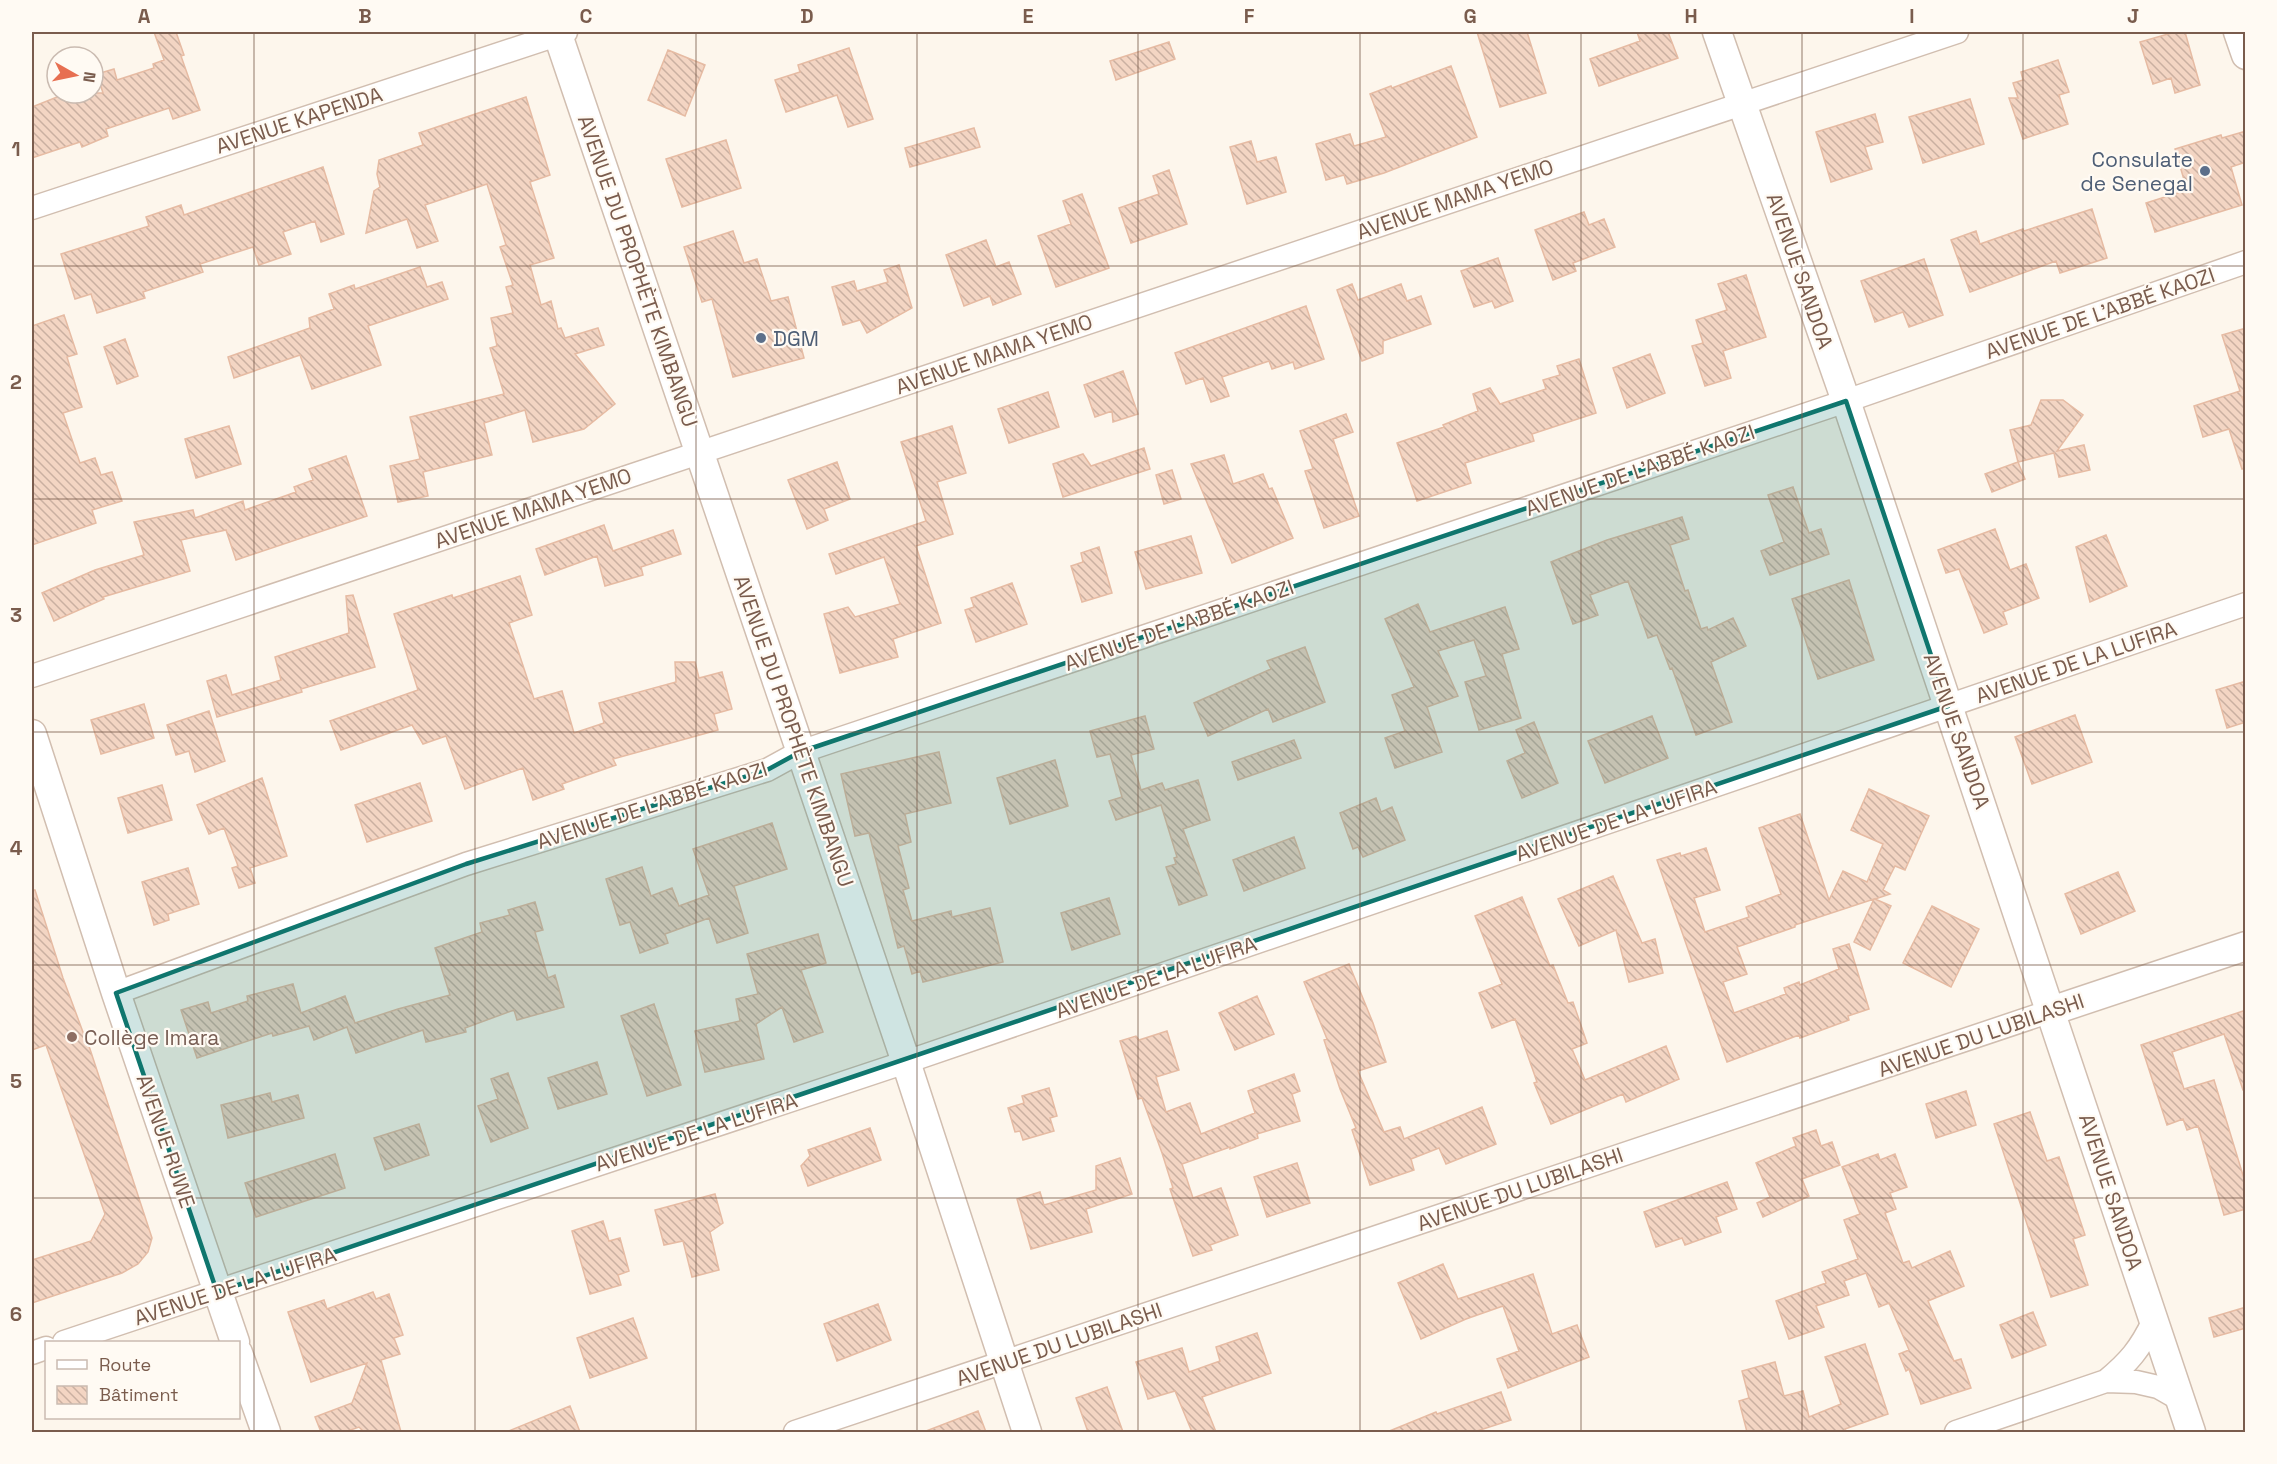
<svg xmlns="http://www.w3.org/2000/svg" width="2277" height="1464" font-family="'Space Grotesk',sans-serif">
	<defs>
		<pattern id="building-back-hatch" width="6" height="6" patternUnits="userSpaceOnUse" patternTransform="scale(1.5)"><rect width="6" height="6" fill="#f3d5c3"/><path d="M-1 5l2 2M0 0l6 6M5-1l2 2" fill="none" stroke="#cab0a1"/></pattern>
	</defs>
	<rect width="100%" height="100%" fill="#fdf6ec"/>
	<path fill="url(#building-back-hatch)" stroke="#e6bba3" stroke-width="1.5" d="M154,32H176L184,55L181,56L200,110L173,119L169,108L106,129L108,136L82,147L80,142L32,158V107L67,93H103L97,74L114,69L117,80L154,68L153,64L164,60Z
		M1477,32H1527L1546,93L1500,107Z
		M1637,32H1668L1678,58L1599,86L1590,59L1640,41Z
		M2175,32H2185L2200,85L2175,93L2171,78L2153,84L2140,42Z
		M1169,42L1175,59L1116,80L1110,61Z
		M849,48L873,119L848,127L837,95L786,112L775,80L800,72L798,65Z
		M668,50L705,65L685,116L648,100Z
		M2058,60L2069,92L2059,95L2068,124L2023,139L2009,98H2018L2013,83L2023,80L2021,72Z
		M1451,66L1477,137L1384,173L1347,184L1344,175L1326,180L1316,144L1350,134L1354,146L1386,137L1370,94L1391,86L1392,88Z
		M526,97L550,175L530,182L554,258L530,265L541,305L551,301L558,329L561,328L565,338L598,328L604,345L575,354L615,404L584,429L533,442L525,410L484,423L492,455L423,472L428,496L398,502L390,466L420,459L410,417L504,394L490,348L497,346L491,318L513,313L506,287L513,285L500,247L506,245L487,184L425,205L438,241L417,248L407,219L366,233L374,191L380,187L377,174L379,160L423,145L419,133Z
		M1970,99L1984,144L1923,163L1909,117Z
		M1875,114L1883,142L1865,147L1872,169L1831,182L1816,132Z
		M974,128L980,147L910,167L905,148Z
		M2246,131V162L2231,167L2242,205L2155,232L2146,203L2187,190L2175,149L2221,135L2222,138Z
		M726,140L741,188L682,207L666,159Z
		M1251,141L1257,162L1276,157L1286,192L1247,204L1230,147Z
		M323,167L344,234L321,242L315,221L283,232L291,254L259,265L253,247L200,264L203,272L143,292L145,298L97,313L91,294L75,299L61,254L149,226L146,217L181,205L184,215Z
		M1169,170L1187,224L1131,243L1119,208L1159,194L1153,176Z
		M1082,194L1109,268L1056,287L1038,236L1071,224L1063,201Z
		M2092,209L2107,258L2060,273L2056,261L1970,292L1951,240L1976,231L1980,244L2023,229L2024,231Z
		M1584,212L1589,225L1604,219L1615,247L1573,263L1576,271L1553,280L1535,230Z
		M733,231L744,263L757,259L771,301L788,297L804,358L733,377L712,299L702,302L684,247Z
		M986,240L996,267L1009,262L1021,294L993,305L990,296L964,306L946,255Z
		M1498,258L1513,301L1495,308L1492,301L1474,307L1461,271Z
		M1924,259L1943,315L1909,327L1903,312L1875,322L1861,281Z
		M899,265L912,308L867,333L860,320L843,325L832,287L854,281L857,291L888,282L884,270Z
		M420,267L427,287L442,282L448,299L368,326L381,365L312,389L300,355L234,378L228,357L310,328L309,318L334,309L329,294L354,285L355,289Z
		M1746,275L1766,337L1723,351L1731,378L1705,386L1692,346L1703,343L1696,320L1727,310L1718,284Z
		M1352,284L1358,300L1401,284L1407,301L1421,296L1431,324L1383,341V353L1362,361L1337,290Z
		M1306,306L1324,359L1295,369L1293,362L1272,369L1269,361L1222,377L1229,396L1211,402L1203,378L1186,384L1175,353Z
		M64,315L77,354L67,357L82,407L63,413L80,463L95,458L101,475L112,472L122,501L92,510L96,523L32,545V326Z
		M2246,328V397H2242L2246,409V468L2242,469L2229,429L2203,437L2194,406L2240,391L2222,335Z
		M125,339L138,376L117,384L104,347Z
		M1650,354L1665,393L1627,408L1613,368Z
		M1579,359L1596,413L1532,434L1534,441L1465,463L1471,483L1417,501L1397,443L1444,427L1443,425L1478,411L1473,394L1490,388L1500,404L1546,389L1543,380L1560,375L1557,366Z
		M1123,371L1138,414L1113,422L1112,411L1095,417L1084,385Z
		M1048,392L1059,427L1009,443L998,409Z
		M2041,400H2063L2083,415L2057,451L2084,445L2090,470L2059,477L2054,453L2018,462L2010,430L2031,425Z
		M1346,414L1353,432L1333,439L1359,516L1324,528L1305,471L1313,469L1300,431Z
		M229,426L241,464L196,478L185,439Z
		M952,426L966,473L937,482L953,534L916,546L941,623L893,639L898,657L840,673L824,614L848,607L855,617L900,604L884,557L836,574L829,554L926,521L901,442Z
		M1144,448L1150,469L1063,497L1053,464L1083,454L1091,466Z
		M1224,455L1233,484L1263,474L1269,489L1272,488L1293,538L1232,563L1191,464Z
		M346,456L367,516L236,560L226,530L181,540L190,571L103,597L104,599L54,621L42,593L95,570L144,555L134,522L193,510L195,518L243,501L245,510L296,492L294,487L313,480L309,469Z
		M837,462L850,499L824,509L828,520L807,529L788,480Z
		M2018,462L2025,479L1992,492L1985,474Z
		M1172,470L1181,499L1164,504L1156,475Z
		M1793,487L1809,533L1821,529L1829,554L1770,575L1761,551L1784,542L1768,495Z
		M1682,517L1689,539L1670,545L1685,591L1688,590L1701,629L1707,627L1708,630L1733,618L1746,646L1711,662L1732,722L1696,735L1672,668L1670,669L1657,635L1648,638L1628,581L1590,595L1598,615L1573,624L1551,562L1607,540Z
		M604,525L613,551L673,530L681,554L641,567L643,575L605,586L597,556L545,575L536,549Z
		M1995,529L2010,570L2026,564L2039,598L2003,612L2007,624L1984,633L1959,569L1946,573L1938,550Z
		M2106,535L2127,586L2090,602L2076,547Z
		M1191,536L1202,573L1146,589L1135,552Z
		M1099,547L1112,593L1082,602L1071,566L1083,562L1081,553Z
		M520,576L532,615L509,623L534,699L562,691L574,733L604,723L599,703L676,682L675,662H695L699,678L722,672L732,709L714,714L718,730L613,759L616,765L562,784L564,789L533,800L523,768L465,789L446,736L423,744L412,725L341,750L330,721L418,690L394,614L452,595L453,598Z
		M1849,580L1874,660L1818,679L1792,599Z
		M1012,583L1027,624L976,642L965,610L974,607L971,598Z
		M353,595L375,667L301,689L302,692L217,717L207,681L226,675L232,695L281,680L275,657L349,633L346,596Z
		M1418,604L1430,632L1505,607L1519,649L1502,654L1521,718L1479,730L1465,682L1486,676L1474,640L1438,651L1458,696L1427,707L1442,752L1395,768L1385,738L1405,731L1392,695L1414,687L1385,619Z
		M1305,647L1325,702L1273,722L1268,709L1208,736L1194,703L1271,669L1267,661Z
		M2246,681V722L2227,728L2216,690Z
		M144,704L154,738L101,754L91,720Z
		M209,711L225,761L195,772L189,751L176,755L167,725Z
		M2075,715L2092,762L2032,784L2015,737Z
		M1145,716L1154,749L1131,755L1141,790L1162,783L1165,790L1198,780L1210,820L1183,829L1207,895L1179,905L1166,867L1176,864L1174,858L1177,857L1161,805L1116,820L1109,801L1122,797L1110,754L1097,757L1090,731Z
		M1652,716L1668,758L1605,783L1588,741Z
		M1534,722L1558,783L1522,798L1507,761L1525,753L1516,730Z
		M1294,740L1301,758L1238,780L1232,762Z
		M939,752L951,803L905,814L911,842L898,846L909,888L903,890L912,921L951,911L952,917L990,908L1003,962L923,982L920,971L912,974L904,946L898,948L869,833L855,836L841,774Z
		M1055,760L1068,806L1010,824L997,778Z
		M262,778L287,856L250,868L255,883L239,888L232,868L238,866L224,828L209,834L197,805Z
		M420,783L432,821L367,842L355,805Z
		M162,785L172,820L128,833L118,798Z
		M1869,789L1929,816L1905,870L1895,866L1883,890L1890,894L1875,899L1891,906L1870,950L1854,942L1874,899L1795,925V927L1737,947L1747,974L1723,982L1734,1013L1786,994L1784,988L1799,982L1800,985L1839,969L1833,949L1849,944L1869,1009L1848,1016L1849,1020L1800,1038L1799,1035L1727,1062L1657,860L1680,853L1681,856L1706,848L1720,890L1694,898L1705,932L1749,917L1746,907L1781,894L1759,828L1800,814L1829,900L1843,871L1867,882L1883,844L1851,830Z
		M1376,798L1381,812L1392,807L1405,840L1363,857L1358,847L1353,849L1340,813Z
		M772,823L787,869L734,886L748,933L717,943L709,918L665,934L668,943L640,953L630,922L620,925L606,879L642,867L651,896L672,888L679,906L709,895L693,849Z
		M1294,837L1305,868L1244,891L1233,860Z
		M188,868L199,904L168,914L169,920L154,925L142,882Z
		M2118,872L2135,911L2081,934L2065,894Z
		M1613,876L1642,943L1655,939L1663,973L1629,982L1616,930L1579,946L1558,899Z
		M32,890H35L63,978L87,1043H88L152,1238L148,1252L138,1264L122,1273L32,1303V1260L91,1241L105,1214L46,1045L32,1050Z
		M1522,897L1550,966L1553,965L1568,1003L1573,1002L1587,1043L1572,1049L1585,1080L1666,1046L1679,1079L1626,1102L1623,1094L1551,1124L1534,1083L1537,1082L1515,1019L1492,1028L1479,993L1502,984L1475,916Z
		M1109,898L1120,934L1072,950L1061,913Z
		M535,902L543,930L535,932L548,978L555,975L564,1007L517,1020L514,1010L465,1028L466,1032L426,1042L423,1030L356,1053L347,1027L314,1040L309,1026L273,1036L272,1033L197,1058L181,1010L208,1002L211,1013L248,1001L247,996L293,984L301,1013L345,996L355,1023L398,1009L450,995L435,948L482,932L480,923L510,915L508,910Z
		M1932,906L1979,929L1951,987L1903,963Z
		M818,934L826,963L801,970L823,1032L794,1042L782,1007L756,1024L764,1059L705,1072L695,1031L740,1021L736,999L758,994L747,954Z
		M1349,964L1373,1023L1386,1062L1358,1071L1384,1132L1400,1127L1404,1139L1482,1107L1496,1144L1446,1164L1439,1148L1411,1159L1414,1170L1370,1185L1352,1130L1356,1128L1340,1089L1324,1040L1327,1039L1304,982Z
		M1257,996L1274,1034L1235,1050L1219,1013Z
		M654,1004L681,1085L647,1096L621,1016Z
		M2246,1010V1090H2243L2224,1034L2172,1052L2184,1089L2214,1080L2246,1185V1209L2224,1215L2198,1126L2187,1130L2183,1119L2167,1125L2141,1045Z
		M1167,1031L1179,1070L1156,1077L1166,1112L1190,1103L1201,1134L1255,1113L1248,1091L1294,1074L1300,1091L1292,1094L1300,1121L1257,1134L1258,1138L1230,1149V1147L1182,1164L1193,1198L1221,1188L1238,1235L1210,1245L1212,1250L1193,1256L1170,1189L1173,1188L1162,1153L1142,1098L1138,1099L1120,1041L1136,1036L1139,1040Z
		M597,1062L607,1094L558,1109L548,1078Z
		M508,1073L528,1128L491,1142L478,1106L498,1099L491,1079Z
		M1049,1088L1057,1116L1050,1118L1054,1131L1023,1140L1020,1131L1015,1132L1008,1108L1024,1103L1022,1096Z
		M1966,1091L1976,1125L1936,1138L1926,1104Z
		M270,1093L272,1102L298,1095L304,1118L228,1138L221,1105Z
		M2030,1112L2047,1161L2059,1157L2085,1235L2073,1239L2088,1285L2051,1297L1994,1124Z
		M419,1124L429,1155L385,1170L374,1138Z
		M870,1128L881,1160L808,1186L801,1166L810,1156L808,1150Z
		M1816,1130L1821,1146L1832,1142L1840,1165L1802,1179L1809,1196L1763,1217L1757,1203L1770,1197L1756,1163L1796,1146L1793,1138Z
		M335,1154L345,1188L256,1217L245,1183Z
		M1878,1154L1880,1160L1895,1154L1907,1187L1890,1193L1896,1209L1885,1213L1903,1263L1909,1261L1912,1268L1950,1251L1964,1286L1928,1301L1954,1361L1961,1359L1971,1388L1921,1404L1909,1369L1906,1371L1899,1354L1909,1350L1889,1303L1879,1307L1866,1273L1844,1281L1849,1295L1816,1306L1824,1327L1789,1339L1776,1301L1826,1283L1822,1272L1858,1259L1844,1220L1860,1214L1842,1167Z
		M1120,1158L1132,1194L1086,1209L1092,1232L1031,1249L1017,1199L1040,1192L1044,1205L1096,1190V1166Z
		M1297,1163L1310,1203L1267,1217L1254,1177Z
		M1727,1182L1737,1209L1716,1217L1721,1232L1685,1245L1682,1238L1656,1247L1644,1212Z
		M715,1194L723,1223L710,1232L719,1270L692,1277L683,1241L664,1245L655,1210Z
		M603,1221L609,1241L620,1238L629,1271L618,1275L621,1285L590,1294L572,1231Z
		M1443,1264L1458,1299L1533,1274L1552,1334L1577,1325L1589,1357L1508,1388L1497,1359L1519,1351L1503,1306L1466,1319L1421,1339L1398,1283Z
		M373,1292L376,1299L389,1294L403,1335L394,1338L400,1354L381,1360L401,1432H364L359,1427L345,1432H321L315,1417L352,1403L367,1363L311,1382L288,1312L324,1300L327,1309Z
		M878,1304L891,1340L837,1361L824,1324Z
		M2246,1307V1328L2214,1337L2209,1318Z
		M2033,1312L2046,1345L2012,1358L2000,1325Z
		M633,1318L647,1358L590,1378L577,1338Z
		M1257,1333L1271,1373L1202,1397L1216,1432H1192L1175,1391L1148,1399L1136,1362L1182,1348L1189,1372L1220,1361L1216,1347Z
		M1865,1344L1888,1414L1845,1429L1846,1432H1747L1739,1401L1749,1398L1742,1371L1775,1362L1784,1396L1803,1391L1809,1417L1841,1404L1825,1357Z
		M1107,1387L1123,1432H1088L1076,1398Z
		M1501,1392L1511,1420L1474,1432H1387L1436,1412L1437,1414Z
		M570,1406L580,1432H506Z
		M978,1411L986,1432H926V1431Z"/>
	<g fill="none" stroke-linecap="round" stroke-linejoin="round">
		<g stroke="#d1beb0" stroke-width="25">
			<path id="minor" d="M32,208L566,32
				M32,676L1957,32
				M116,993L466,864L767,770L800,752L1846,401L2246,262
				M64,1342L906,1062L2246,604
				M32,1353L46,1348
				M2106,1381C2129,1362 2140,1349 2153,1322
				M795,1432L2051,1011
				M1956,1432L2106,1381L2136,1382L2158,1387L2179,1399"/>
		</g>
		<g stroke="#d1beb0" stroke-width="31">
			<path id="tertiary" d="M557,32L906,1062L1027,1432
				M1717,32L1846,401L2191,1432
				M2238,32L2246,55
				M32,734L116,993L235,1342
				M2051,1011L2246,946
				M238,1353L266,1432"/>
		</g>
		<use href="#minor" stroke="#fff" stroke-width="22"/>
		<use href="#tertiary" stroke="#fff" stroke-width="28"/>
	</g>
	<path fill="#0f766e" fill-opacity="0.2" stroke="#0f766e" stroke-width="4.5" stroke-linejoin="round" d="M1846,401L1948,706L217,1292L116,993L466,864L767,770L800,752Z"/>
	<path fill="none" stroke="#7a5c4d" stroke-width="1.5" stroke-opacity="0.55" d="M254,32V1432M475,32V1432M696,32V1432M917,32V1432M1138,32V1432M1360,32V1432M1581,32V1432M1802,32V1432M2023,32V1432M32,266H2246M32,499H2246M32,732H2246M32,965H2246M32,1198H2246"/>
	<g fill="#5c6f8a" stroke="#fffaf3" stroke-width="2">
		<circle cx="2205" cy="171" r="6"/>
		<circle cx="761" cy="338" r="6"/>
	</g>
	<circle fill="#8d6e63" stroke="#fffaf3" stroke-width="2" cx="72" cy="1037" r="6"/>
	<g text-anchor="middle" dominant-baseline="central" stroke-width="4.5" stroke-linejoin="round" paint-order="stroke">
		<g font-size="21" fill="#7a5c4d" stroke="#fffaf3">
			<text transform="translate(299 120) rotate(-18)">AVENUE KAPENDA</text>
			<text transform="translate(1455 199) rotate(-19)">AVENUE MAMA YEMO</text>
			<text transform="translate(638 271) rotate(71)">AVENUE DU PROPHÈTE KIMBANGU</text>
			<text transform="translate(1800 271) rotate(71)">AVENUE SANDOA</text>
			<text transform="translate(2100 313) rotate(-19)">AVENUE DE L'ABBÉ KAOZI</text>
			<text transform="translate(994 354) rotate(-19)">AVENUE MAMA YEMO</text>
			<text transform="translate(1640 470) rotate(-19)">AVENUE DE L'ABBÉ KAOZI</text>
			<text transform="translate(533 508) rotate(-19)">AVENUE MAMA YEMO</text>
			<text transform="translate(1179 625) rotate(-19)">AVENUE DE L'ABBÉ KAOZI</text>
			<text transform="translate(2076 662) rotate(-19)">AVENUE DE LA LUFIRA</text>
			<text transform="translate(794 731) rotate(71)">AVENUE DU PROPHÈTE KIMBANGU</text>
			<text transform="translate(1957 731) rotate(71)">AVENUE SANDOA</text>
			<text transform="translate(652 805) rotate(-18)">AVENUE DE L'ABBÉ KAOZI</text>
			<text transform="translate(1616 820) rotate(-19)">AVENUE DE LA LUFIRA</text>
			<text transform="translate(1156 977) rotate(-19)">AVENUE DE LA LUFIRA</text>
			<text transform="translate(1981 1035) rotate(-19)">AVENUE DU LUBILASHI</text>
			<text transform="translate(696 1132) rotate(-18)">AVENUE DE LA LUFIRA</text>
			<text transform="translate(166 1141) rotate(71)">AVENUE RUWE</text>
			<text transform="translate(1520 1189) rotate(-19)">AVENUE DU LUBILASHI</text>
			<text transform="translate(2111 1192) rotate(72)">AVENUE SANDOA</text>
			<text transform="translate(235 1286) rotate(-18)">AVENUE DE LA LUFIRA</text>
			<text transform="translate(1059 1344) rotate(-19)">AVENUE DU LUBILASHI</text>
		</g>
		<g font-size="21" fill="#4e5e75" stroke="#fffaf3" text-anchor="end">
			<text x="2193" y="159">Consulate<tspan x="2193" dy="24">de Senegal</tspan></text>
			<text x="773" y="338" text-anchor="start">DGM</text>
		</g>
		<g font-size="21" fill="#785e54" stroke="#fffaf3" text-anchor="start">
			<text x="84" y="1037">Collège Imara</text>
		</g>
	</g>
	<rect width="2277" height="1464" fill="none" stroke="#fffaf3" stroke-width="66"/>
	<rect x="45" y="1341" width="195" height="78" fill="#fffaf3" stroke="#cabbb1" stroke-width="1.5"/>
	<rect x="57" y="1360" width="30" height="9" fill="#ffffff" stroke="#cabbb1" stroke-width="1.5"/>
	<text x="99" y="1371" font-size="18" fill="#7a5c4d">Route</text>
	<rect x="57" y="1386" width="30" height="18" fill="url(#building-back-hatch)" stroke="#cabbb1" stroke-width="1.5"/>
	<text x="99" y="1401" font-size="18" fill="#7a5c4d">Bâtiment</text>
	<g transform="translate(75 75) rotate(99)"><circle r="28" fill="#fffaf3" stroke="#cabbb1" stroke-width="1.5"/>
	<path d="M0-4.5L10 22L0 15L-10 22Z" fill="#e76f51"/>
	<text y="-9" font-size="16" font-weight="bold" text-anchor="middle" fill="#7a5c4d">N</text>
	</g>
	<rect x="33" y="33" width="2211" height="1398" fill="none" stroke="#7a5c4d" stroke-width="2"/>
	<g font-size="20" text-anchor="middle" font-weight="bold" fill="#7a5c4d">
		<text x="144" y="23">A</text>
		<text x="365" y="23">B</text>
		<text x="586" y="23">C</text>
		<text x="807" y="23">D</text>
		<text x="1028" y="23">E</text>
		<text x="1249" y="23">F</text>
		<text x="1470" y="23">G</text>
		<text x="1691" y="23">H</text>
		<text x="1912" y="23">I</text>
		<text x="2133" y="23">J</text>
		<text x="16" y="156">1</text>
		<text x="16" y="389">2</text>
		<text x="16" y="622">3</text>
		<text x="16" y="855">4</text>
		<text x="16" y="1088">5</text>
		<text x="16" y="1321">6</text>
	</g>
</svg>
